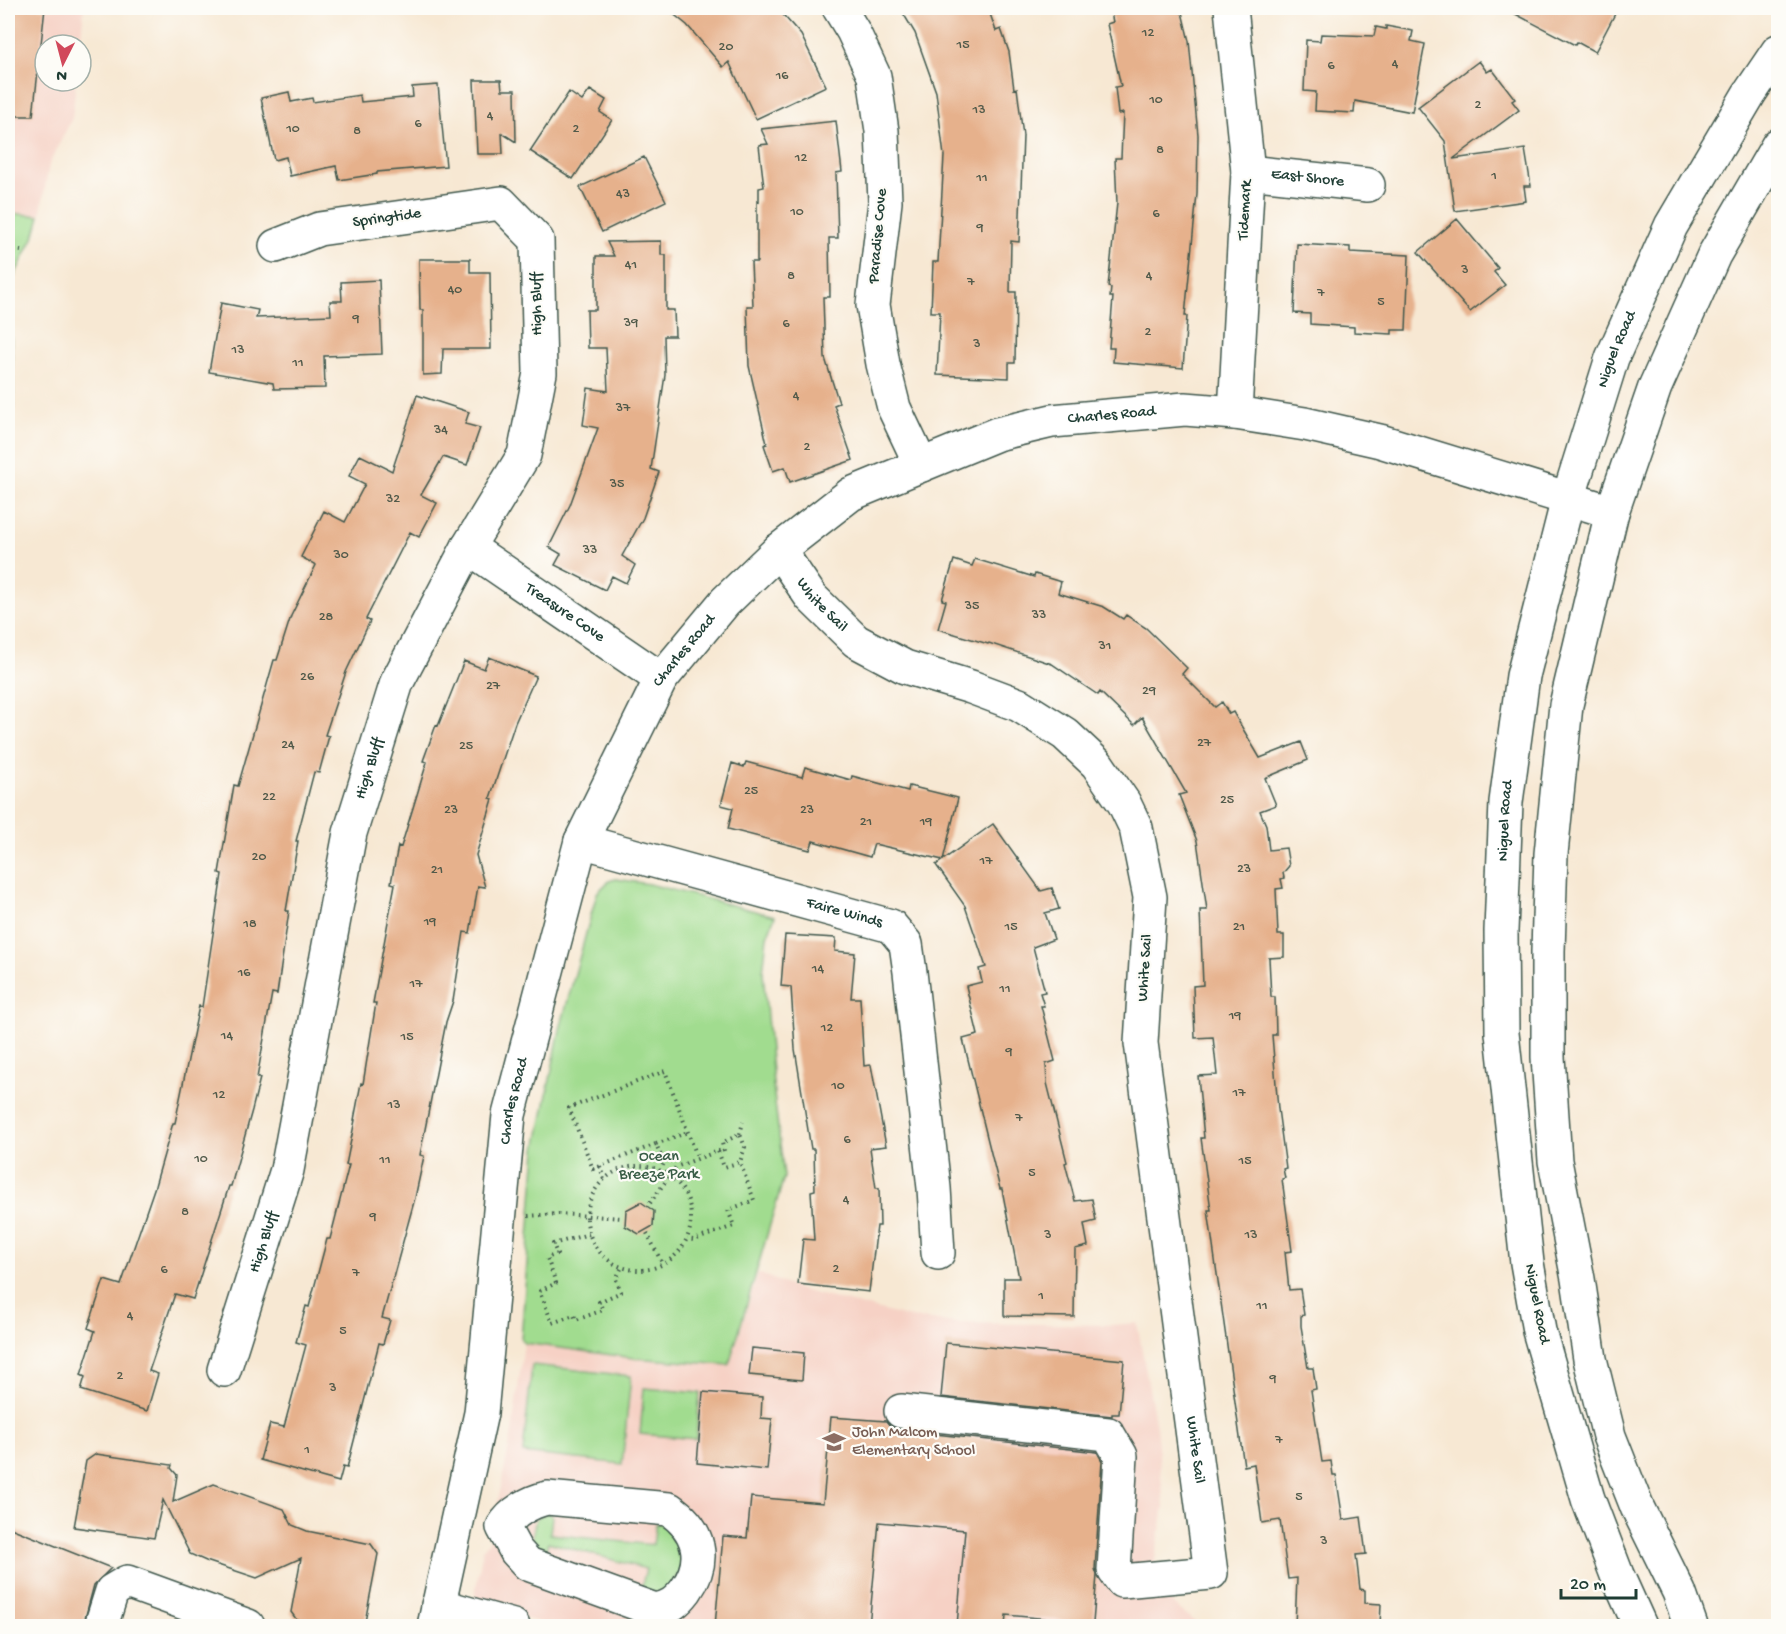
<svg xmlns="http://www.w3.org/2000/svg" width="1786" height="1634" font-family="'Gochi Hand',sans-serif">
	<rect width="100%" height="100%" fill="#fdfcf7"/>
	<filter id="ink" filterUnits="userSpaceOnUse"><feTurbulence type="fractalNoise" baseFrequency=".0167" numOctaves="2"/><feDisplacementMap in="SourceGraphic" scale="12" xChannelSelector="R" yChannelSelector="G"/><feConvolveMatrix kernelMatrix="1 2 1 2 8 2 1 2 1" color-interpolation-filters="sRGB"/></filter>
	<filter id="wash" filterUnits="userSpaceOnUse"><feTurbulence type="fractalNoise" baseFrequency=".008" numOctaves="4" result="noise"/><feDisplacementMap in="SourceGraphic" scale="24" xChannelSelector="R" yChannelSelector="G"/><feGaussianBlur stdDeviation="1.35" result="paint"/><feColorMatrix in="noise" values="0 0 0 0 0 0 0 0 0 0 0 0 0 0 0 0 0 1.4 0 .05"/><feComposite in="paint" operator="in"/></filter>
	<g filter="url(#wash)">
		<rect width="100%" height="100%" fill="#f7e8d3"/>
		<path fill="#f6d1c5" d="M8,8H84L80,45H45V81H76L72,118L49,165L40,216L8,213Z
			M758,1273L797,1289L907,1317L956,1323L1113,1325L1137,1323L1156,1426L1164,1507L1153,1571L1168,1592L1167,1598L1199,1626H554L476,1606V1587L483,1550L490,1540L512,1432L524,1343L634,1358L729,1365Z"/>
		<path fill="#a1dc8f" stroke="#608c62" stroke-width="1.5" d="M8,213L40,216L35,234L12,281L10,321L14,406L8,441Z
			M616,879L649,884L775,916L767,937L763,972L774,1094L784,1177L729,1365L634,1358L524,1343L521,1339L536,1149L560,1029L597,893L609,881Z
			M532,1365L631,1376L622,1464L523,1453Z
			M644,1388L700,1393L696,1439L640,1434Z
			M549,1511L552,1516L550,1534L653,1545L656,1523L671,1525L691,1560L664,1594L640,1592L646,1569L548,1542L544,1557L529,1553L536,1518Z"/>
		<g id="blocks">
			<path fill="#e6b18c" d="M8,8H45L33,116H8Z
				M666,8H777L801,35L826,86L756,119L729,62L723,67L687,25Z
				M900,8H988L996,31L1001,29L1009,52L1014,89L1017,88L1023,136L1019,242L1011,241L1010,292H1016L1015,363H1009V378L937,375L940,312H931L933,262H938L944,156L936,92L915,33Z
				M1110,8H1181L1189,41L1198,135L1197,194L1185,316H1187L1183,368L1113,362L1114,348H1109L1113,297H1110L1111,288L1108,287L1117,203L1115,158H1121L1123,113L1118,114L1115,87L1121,86L1107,24L1113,22Z
				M1504,8H1618L1595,52L1577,42L1575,45Z
				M1386,26L1413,31L1411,41L1425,44L1412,112L1355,101L1354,113L1315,111L1316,92L1304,91L1306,40L1320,41L1321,34L1374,36L1376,27L1386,29Z
				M1479,61L1487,72L1492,69L1515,99L1512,101L1519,110L1453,159L1525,149L1531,186H1524L1526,201L1455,211L1445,141L1418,107Z
				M474,80H501L502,90H515L516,142L502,133L503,154H477Z
				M438,85L446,166L377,172V174L339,180L336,166L290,176L286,157L274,160L261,98L289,92L291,102L312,98L313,102L360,95L361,102L413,97L412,87Z
				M590,90L606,100L600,112L612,120L573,179L530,151L569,92L582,101Z
				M836,121L842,172L836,173L838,238H829L830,297H823L825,358L839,403L834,405L853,460L790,482L785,467L773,471L764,445L767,444L749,366L747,306H753L751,262H757V201L759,202V188L764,187L759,145L768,144L761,129Z
				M644,157L666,201L602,232L580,187Z
				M1457,219L1498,268L1494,272L1505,285L1470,312L1418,252Z
				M661,241V255H666V310H674L675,336H664L665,375L651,469L659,472L643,518L622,556L635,565L626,583L612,576L605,590L555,565L561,554L549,547L570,505L598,428L583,425L588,388L608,391L606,348H588L587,310H596V256H614L607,242Z
				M1297,244L1350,247V252L1409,255L1406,330H1392V334L1354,332V327L1310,324V314L1294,313Z
				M419,259H470V272H490L491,349H443L442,374L423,375V310H420Z
				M379,280L382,354L324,356L325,388L274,389L273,383L209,372L221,303L258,310L256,318L331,315L330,301H342L341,282Z
				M417,395L469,412L465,424L480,428L467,465L443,457L421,495L437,503L419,537L410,532L366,619L370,621L346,672L325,735L329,736L319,773L314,772L296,841H298L286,911H289L277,994L272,993L257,1078H260L252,1110L231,1186H229L193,1299L175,1294L149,1371L158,1374L147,1411L81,1390L85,1377L81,1375L95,1331L88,1328L104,1280L121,1285L155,1186L173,1123H175L199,1006L202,1007L222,874L219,873L234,785L238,786L274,660H277L291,616L316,565L301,557L324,511L345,522L365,484L349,476L360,455L392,471Z
				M975,559L1034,577L1035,574L1061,582L1058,593L1104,607L1123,619L1126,615L1146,628L1187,668L1182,674L1215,707L1222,702L1229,714L1233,712L1260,758L1301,742L1308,760L1265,778L1276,805L1260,811L1266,825L1269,850L1286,848L1289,866L1283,873L1284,878L1281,879L1283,888L1276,889L1278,935H1284V957L1269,958L1271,997H1275L1276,1035H1272L1278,1109L1286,1168L1283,1169L1285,1178L1282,1179L1292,1251L1285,1252L1289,1290L1300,1289L1304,1315L1301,1316V1326L1308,1368H1313L1316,1389L1311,1390L1322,1462L1331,1461L1333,1475H1336L1343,1520L1361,1517L1366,1554L1356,1555L1360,1589L1365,1590V1603L1381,1604L1380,1626H1295L1297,1578L1288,1579L1280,1520L1262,1523L1254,1464L1244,1466L1208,1210H1211L1201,1138H1204L1198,1076L1217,1075L1213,1037L1195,1038L1193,986L1203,985L1200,910H1207L1197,841L1179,795L1186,793L1142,717L1134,725L1100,692L1098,695L1052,664L989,643L988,644L938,629L946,601L942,600L954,560L972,566Z
				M489,657L536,676L515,723L490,798L493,799L476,855L485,887L478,886L470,933L464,932L453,1001L446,1022L420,1155L424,1156L415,1198L382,1318L390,1320L383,1344L379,1343L347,1468L343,1467L339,1482L260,1460L270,1424L284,1427L306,1345L296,1342L306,1306L309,1307L327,1239H330L349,1165H346L355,1120H354L361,1083L363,1084L376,1003H373L395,884L391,883L398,846L401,847L427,762L423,761L436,725L438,726L464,661L484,669Z
				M746,762L802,777L805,767L851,780L852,776L908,791L909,786L958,798L943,860L874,844L870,857L813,841L810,850L728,829L733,808L721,805L732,763L744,767Z
				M993,824L1041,891L1052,888L1059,909L1045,913L1054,939L1033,947L1045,992L1040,993L1044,1006H1041L1055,1061L1046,1064L1047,1083L1067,1162L1065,1163L1075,1201L1092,1199L1096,1221L1084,1224L1088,1246L1075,1249L1074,1317L1004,1316V1278H1019L1002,1189H1000L989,1145L963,1039L978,1035L966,986L982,982L979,969L986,967L965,906L936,865Z
				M785,935L836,938L835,951L855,953L851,998H860L864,1066L871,1065L886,1146L870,1148L876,1188H879L880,1226H877L869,1292L798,1284L803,1239L814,1240L811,1191L815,1190L814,1149H811L795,1049L791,987L781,986Z
				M641,1202L654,1211L653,1226L639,1234L625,1226L626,1210Z
				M946,1343L1124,1360L1119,1414H1112V1416L941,1397Z
				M752,1348L804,1353L802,1380L749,1375Z
				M703,1392L762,1397L761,1418L772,1419L767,1470L697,1463Z
				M831,1417L886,1421L890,1426L899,1430L1097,1452L1102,1461L1095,1569L1097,1575L1093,1623L1006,1615L1005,1626H957L965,1530L879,1522L869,1626H715L723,1536L747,1538L751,1497L823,1503Z
				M96,1454L172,1465L171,1468L177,1475L173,1502L214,1484L284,1509L292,1525L307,1531L371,1544L378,1554L365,1622L362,1621V1626H315L299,1623L291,1612L301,1558L257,1578L206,1561L190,1554L163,1500L154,1538L74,1527L86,1461Z
				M8,1527L111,1568L94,1585L83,1626H8Z"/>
		</g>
	</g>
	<g filter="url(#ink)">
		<use href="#blocks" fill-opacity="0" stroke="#3f574c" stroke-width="1.5"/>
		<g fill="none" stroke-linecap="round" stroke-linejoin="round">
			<g stroke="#3f574c" stroke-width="36">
				<g id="minor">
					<path d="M839,8L853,31L874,76L882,131L885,202L873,305L883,364L894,408L921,465"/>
					<path d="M1231,8L1248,172L1235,413"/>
					<path id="s1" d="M1248,172L1368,185"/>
					<path id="s2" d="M468,547L661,679"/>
					<path id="s3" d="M779,550L811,597L856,641L905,667L971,687L1019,705L1065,734L1097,764L1124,803L1136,828L1150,897L1141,1043L1211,1573L1122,1581L1114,1570L1121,1456L1108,1434L901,1411"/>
					<path id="s4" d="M581,841L891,926L906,944L910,972L934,1188L938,1253"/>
					<path id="s5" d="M224,1370L287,1170L350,833L397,682L468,547L524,455L540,373L537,240L501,203L319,229L276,246"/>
					<path d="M547,1498L669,1509C700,1530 707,1560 686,1590C677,1602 669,1608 655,1610L528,1564L516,1551L503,1527C512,1512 530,1502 547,1498Z"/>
					<path d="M438,1605L513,1626"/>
					<path d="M101,1626L112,1591L127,1582L248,1626"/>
					<path id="s6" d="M434,1626L481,1413L509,1115L581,841L661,679L725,602L779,550L851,494L997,434L1052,421L1185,409L1235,413L1305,424L1380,441L1612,512"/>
				</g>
			</g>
			<g stroke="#3f574c" stroke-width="36">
				<g id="major">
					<path id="s7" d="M1640,1626L1617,1575L1588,1499L1539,1331L1527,1263L1502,1033L1501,931L1506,802L1523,676L1568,499L1612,358L1671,226L1749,94L1778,51"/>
					<path d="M1691,1626L1679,1592L1637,1507L1609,1436L1590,1359L1578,1279L1555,1161L1548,1057V951L1551,854L1566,705L1612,512L1655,387L1714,255L1778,145"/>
				</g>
			</g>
			<path stroke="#3f574c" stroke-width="4" stroke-dasharray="1.5 4.5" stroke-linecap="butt" d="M8,249L21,251
				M740,1134L743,1122
				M656,1144L688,1132
				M718,1151H724L722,1143L740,1134L745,1147L740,1162
				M600,1166L604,1180
				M587 1218a52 52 0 1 1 104 0a52 52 0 1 1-104 0Z
				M660,1171L664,1163L656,1144L593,1169L569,1108L665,1071L698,1159
				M650,1203L676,1167L718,1151L724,1167L740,1162L754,1200L728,1210L734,1226L694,1240L687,1239
				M528,1216L558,1214L622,1218
				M647,1233L663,1265
				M589,1234L553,1244L557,1254L547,1258L556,1283L540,1291L552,1323L574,1315L576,1320L603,1310L599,1302L621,1292L616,1279L622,1267"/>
			<use href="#minor" stroke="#fff" stroke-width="33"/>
			<use href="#major" stroke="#fff" stroke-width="33"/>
		</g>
	</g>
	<defs>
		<g id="school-bare" transform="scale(1.8)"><path d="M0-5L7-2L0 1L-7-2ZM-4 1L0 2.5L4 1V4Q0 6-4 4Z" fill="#8d6e63" stroke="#fdfcf7" stroke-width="2.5" paint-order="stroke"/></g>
	</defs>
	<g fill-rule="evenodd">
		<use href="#school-bare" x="834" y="1442"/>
	</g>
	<g text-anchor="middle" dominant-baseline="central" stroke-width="4.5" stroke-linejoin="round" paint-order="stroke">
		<g font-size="14" fill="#515a4a">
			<text x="1148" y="33">12</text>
			<text x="963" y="45">15</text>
			<text x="726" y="47">20</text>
			<text x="1395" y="64">4</text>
			<text x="1331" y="66">6</text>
			<text x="782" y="76">16</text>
			<text x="1156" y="100">10</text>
			<text x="1478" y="105">2</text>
			<text x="979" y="110">13</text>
			<text x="490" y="116">4</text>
			<text x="418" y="124">6</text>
			<text x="293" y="129">10</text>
			<text x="576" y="129">2</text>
			<text x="357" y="131">8</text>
			<text x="1160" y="150">8</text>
			<text x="801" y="158">12</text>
			<text x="1494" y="176">1</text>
			<text x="982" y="178">11</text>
			<text x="623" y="194">43</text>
			<text x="797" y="212">10</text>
			<text x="1156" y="214">6</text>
			<text x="980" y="228">9</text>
			<text x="631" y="265">41</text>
			<text x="1465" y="270">3</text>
			<text x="791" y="276">8</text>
			<text x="1149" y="276">4</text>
			<text x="971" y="282">7</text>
			<text x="455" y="290">40</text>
			<text x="1321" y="293">7</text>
			<text x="1381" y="302">5</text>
			<text x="356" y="319">9</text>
			<text x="631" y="323">39</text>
			<text x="786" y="324">6</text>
			<text x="1148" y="332">2</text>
			<text x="977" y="344">3</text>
			<text x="238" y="350">13</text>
			<text x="298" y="363">11</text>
			<text x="796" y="396">4</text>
			<text x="623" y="408">37</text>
			<text x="441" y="430">34</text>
			<text x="807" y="447">2</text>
			<text x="617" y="484">35</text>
			<text x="393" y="499">32</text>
			<text x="590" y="550">33</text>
			<text x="341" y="555">30</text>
			<text x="972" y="606">35</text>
			<text x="1039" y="615">33</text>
			<text x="326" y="617">28</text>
			<text x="1105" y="646">31</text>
			<text x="307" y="677">26</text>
			<text x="493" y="686">27</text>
			<text x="1149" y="691">29</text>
			<text x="1204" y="743">27</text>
			<text x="288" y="745">24</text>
			<text x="466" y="746">25</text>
			<text x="751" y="791">25</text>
			<text x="269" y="797">22</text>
			<text x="1227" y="800">25</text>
			<text x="451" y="810">23</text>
			<text x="807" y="810">23</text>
			<text x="866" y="822">21</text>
			<text x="926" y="822">19</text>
			<text x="259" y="857">20</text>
			<text x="986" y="861">17</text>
			<text x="1244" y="869">23</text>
			<text x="437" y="870">21</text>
			<text x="430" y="922">19</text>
			<text x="250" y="924">18</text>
			<text x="1011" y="927">15</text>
			<text x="1239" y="927">21</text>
			<text x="818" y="969">14</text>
			<text x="244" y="973">16</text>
			<text x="416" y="984">17</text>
			<text x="1005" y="989">11</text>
			<text x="1235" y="1016">19</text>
			<text x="827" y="1028">12</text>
			<text x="227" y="1036">14</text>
			<text x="407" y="1037">15</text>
			<text x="1009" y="1052">9</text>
			<text x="838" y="1086">10</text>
			<text x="1239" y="1093">17</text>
			<text x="219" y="1095">12</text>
			<text x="394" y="1105">13</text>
			<text x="1019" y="1118">7</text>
			<text x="847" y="1140">6</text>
			<text x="201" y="1159">10</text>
			<text x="385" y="1160">11</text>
			<text x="1245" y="1161">15</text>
			<text x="1032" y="1173">5</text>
			<text x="846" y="1200">4</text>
			<text x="185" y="1212">8</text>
			<text x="373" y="1217">9</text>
			<text x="1048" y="1235">3</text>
			<text x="1251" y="1235">13</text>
			<text x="836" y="1269">2</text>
			<text x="164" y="1270">6</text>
			<text x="356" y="1273">7</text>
			<text x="1041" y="1296">1</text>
			<text x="1262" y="1306">11</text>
			<text x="130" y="1316">4</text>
			<text x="343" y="1331">5</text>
			<text x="120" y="1376">2</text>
			<text x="1273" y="1379">9</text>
			<text x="333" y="1388">3</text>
			<text x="1279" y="1440">7</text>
			<text x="307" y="1450">1</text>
			<text x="1299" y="1497">5</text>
			<text x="1324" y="1541">3</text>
		</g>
		<g font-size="16" fill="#1f3d34" stroke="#fdfcf7">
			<text stroke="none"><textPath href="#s1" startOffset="60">East Shore</textPath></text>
			<text transform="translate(1246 210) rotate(-87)">Tidemark</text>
			<text transform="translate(387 219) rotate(-8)">Springtide</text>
			<text transform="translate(879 236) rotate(-85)">Paradise Cove</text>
			<text transform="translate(538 304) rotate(-91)">High Bluff</text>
			<text stroke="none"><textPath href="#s7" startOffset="1311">Niguel Road</textPath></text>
			<text stroke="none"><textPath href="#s6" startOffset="1522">Charles Road</textPath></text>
			<text stroke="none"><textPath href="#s3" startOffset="70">White Sail</textPath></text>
			<text stroke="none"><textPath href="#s2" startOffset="117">Treasure Cove</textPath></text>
			<text stroke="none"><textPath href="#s6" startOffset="1018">Charles Road</textPath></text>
			<text stroke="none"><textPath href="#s5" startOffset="620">High Bluff</textPath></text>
			<text stroke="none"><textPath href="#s7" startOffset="825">Niguel Road</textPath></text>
			<text stroke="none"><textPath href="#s4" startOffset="273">Faire Winds</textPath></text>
			<text transform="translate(1146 968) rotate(-86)">White Sail</text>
			<text stroke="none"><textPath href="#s6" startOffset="532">Charles Road</textPath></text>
			<text stroke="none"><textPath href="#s5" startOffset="134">High Bluff</textPath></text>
			<text transform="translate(1536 1304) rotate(79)">Niguel Road</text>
			<text stroke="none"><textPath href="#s3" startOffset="1096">White Sail</textPath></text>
		</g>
		<g font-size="16" fill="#395d46" stroke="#fdfcf7">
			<text x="659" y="1157">Ocean<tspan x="659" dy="18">Breeze Park</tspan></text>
		</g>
		<g font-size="16" fill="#785e54" stroke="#fdfcf7" text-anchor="start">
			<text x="852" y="1433">John Malcom<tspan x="852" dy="18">Elementary School</tspan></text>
		</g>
	</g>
	<rect width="1786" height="1634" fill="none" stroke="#fdfcf7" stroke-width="30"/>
	<g transform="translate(63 63) rotate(186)"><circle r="28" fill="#fdfcf7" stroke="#a4b0a9" stroke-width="1.5"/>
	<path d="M0-4.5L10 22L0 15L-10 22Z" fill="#d1495b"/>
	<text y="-9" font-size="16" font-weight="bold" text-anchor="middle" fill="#1f3d34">N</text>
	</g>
	<path d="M1561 1589v9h75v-9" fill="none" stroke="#1f3d34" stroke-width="3"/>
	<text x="1570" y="1589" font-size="18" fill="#1f3d34" stroke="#fdfcf7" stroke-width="4.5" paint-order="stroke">20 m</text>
</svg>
